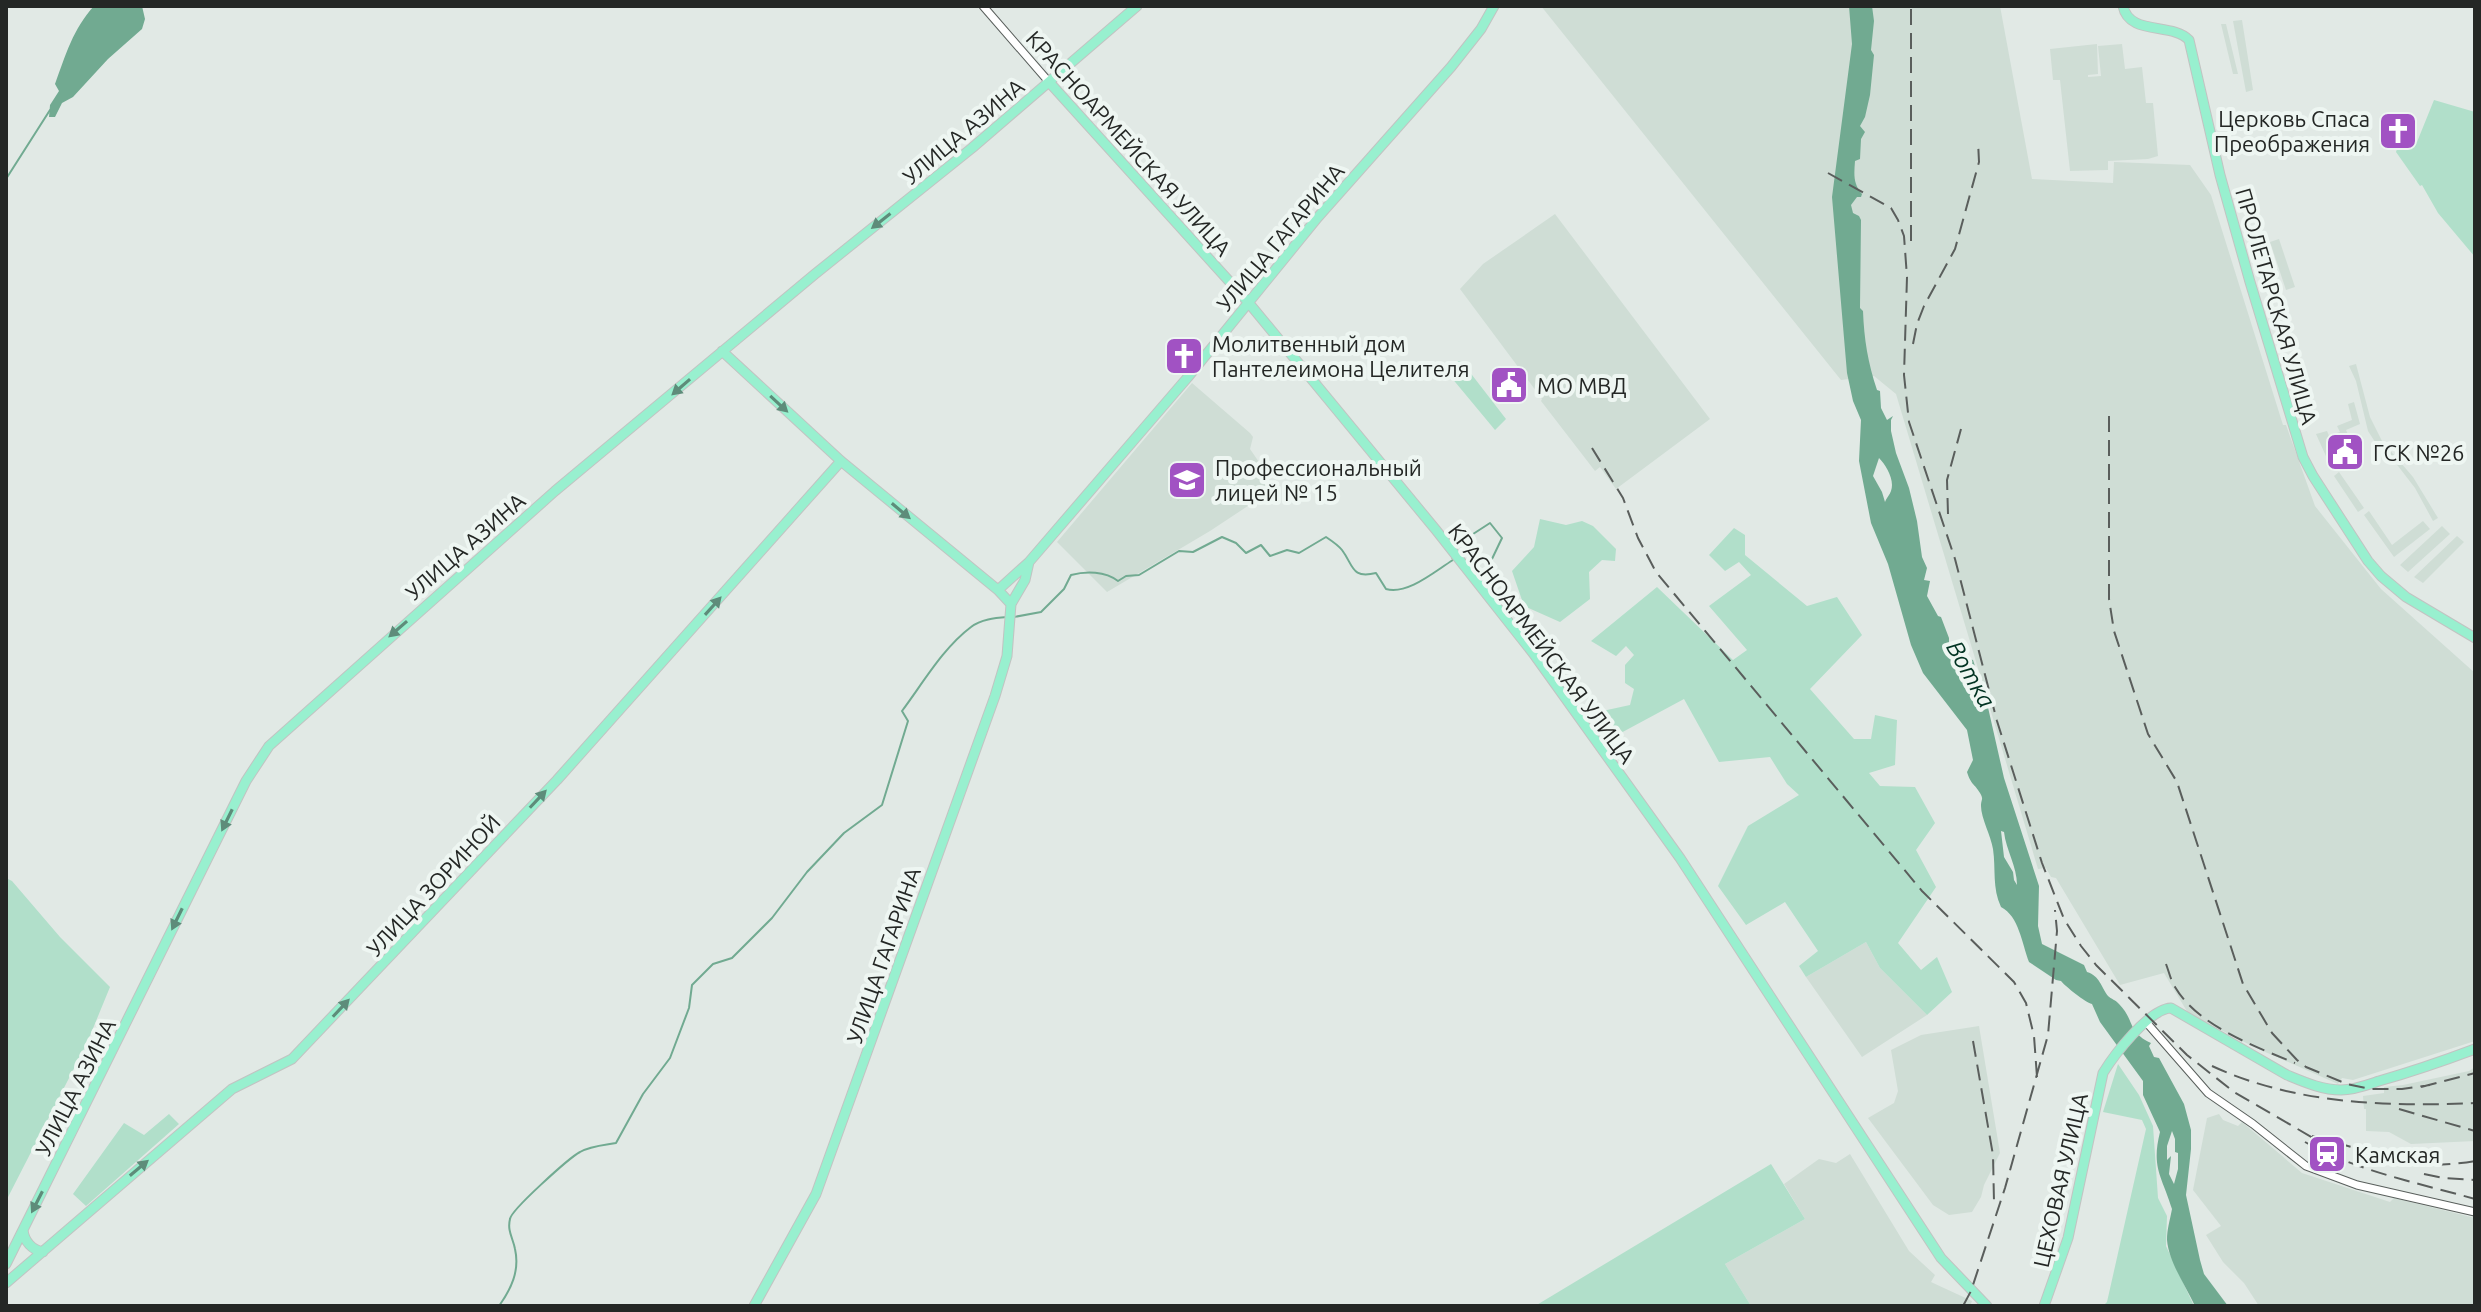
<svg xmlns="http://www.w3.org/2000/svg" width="2481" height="1312" font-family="Ubuntu,sans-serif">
	<rect width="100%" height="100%" fill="#e1e9e5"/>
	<path fill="#cfddd5" d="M1541,6H2000L2032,179L2113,183L2114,162L2190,165L2211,195L2283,425H2286L2315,506L2381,589L2475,673V1041L2353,1080L2342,1078L2338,1084L2254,1047L2188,1013L2164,973L2120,985L2056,878L2051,877L2046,868L2038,869L1896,394L1874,376L1841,380Z
		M2242,20L2253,90L2246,92L2233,21Z
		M2221,24H2226L2238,74H2233Z
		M2097,44L2098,74L2088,75V77L2101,76L2098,46L2122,44L2125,69L2142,67L2146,103H2153L2158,156L2148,159L2108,161V170L2070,171L2060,80H2053L2050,49Z
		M1555,214L1710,419L1616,489L1600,467L1595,471L1541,401L1542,399L1460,289L1483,264Z
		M2279,239L2295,287L2286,290L2270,242Z
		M2268,254L2281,294L2270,298L2258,258Z
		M2356,364L2370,417L2382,441L2413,477L2438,518L2433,521L2415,488L2398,466L2377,445L2368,431L2356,381L2349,366Z
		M1192,383L1250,433L1253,437L1250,449L1261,465L1257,468L1269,492L1210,531L1107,592L1057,542Z
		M2354,402L2360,424L2346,430L2356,452L2343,456L2334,434L2340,432L2337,426L2352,420L2348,404Z
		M2327,431L2339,459L2330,465L2316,434Z
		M2339,472L2364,508L2358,512L2334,476Z
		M2369,511L2392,545L2423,521L2430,529L2394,557L2364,515Z
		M2442,526L2450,534L2408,572L2400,565Z
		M2457,536L2464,542L2423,583L2414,577Z
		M1866,942L1880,968L1927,1015L1862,1057L1806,977Z
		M1979,1026L2000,1153L1984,1185L1981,1197L1972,1212L1949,1215L1933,1205L1868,1118L1894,1103L1898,1091L1891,1050L1921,1035Z
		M2475,1067V1141L2411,1144L2389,1132L2366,1131V1109H2364L2363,1096L2384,1093V1087L2403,1085L2469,1071Z
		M2219,1114L2223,1120L2238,1126L2242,1122L2302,1173L2390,1202L2394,1198L2475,1218V1306H2259L2244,1283L2223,1262L2206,1235L2221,1226L2193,1190L2207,1118Z
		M1850,1154L1909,1251L1935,1275L1931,1282L1972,1301L1970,1306H1751L1725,1264L1805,1219L1784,1184L1819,1159L1836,1163Z"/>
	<path fill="#b1dfca" d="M2434,100L2475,112V257L2438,213L2422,185L2420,186L2396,152L2397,149L2417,142Z
		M1458,361L1462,362L1506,419L1495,430L1446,371Z
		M1540,519L1566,525L1582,521L1593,526L1616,549L1615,561L1602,560L1589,572L1590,599L1560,622L1524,606L1512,571L1534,547Z
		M1734,528L1745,535V555L1807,606L1837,597L1862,635L1810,689L1854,739H1871L1875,715L1897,720L1895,765L1869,773L1880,786L1915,787L1935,823L1916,850L1936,887L1898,943L1921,970L1937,957L1952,992L1927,1015L1880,968L1866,942L1806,977L1799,966L1818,951L1785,902L1746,925L1718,886L1748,826L1799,795L1787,784L1770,757L1719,762L1684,699L1604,742L1584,715L1630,705L1634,689L1625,683V665L1634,655L1626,646L1616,656L1591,641L1657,587L1733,660L1747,650L1709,606L1751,575L1739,562L1725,571L1709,555Z
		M6,878L12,881L60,937L110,987L87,1043L6,1201Z
		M2118,1064L2139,1095L2153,1126L2158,1198L2167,1216L2166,1246L2194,1306H2103L2107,1302L2146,1129L2142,1120L2103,1112Z
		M169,1114L179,1124L86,1206L73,1194L124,1123L144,1135Z
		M1771,1164L1805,1219L1725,1264L1751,1306H1535Z"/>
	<path fill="#71aa91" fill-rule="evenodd" d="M94,6H142L145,19L142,29L108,59L73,97L62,103L55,117H49L50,105L59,91L55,84C66,54 73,29 94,6Z
		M1849,6H1872L1874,21L1871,50L1874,55L1870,95L1865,117L1860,126L1865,132L1861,139L1860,159L1855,161C1854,174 1853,184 1862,194L1861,197H1857L1851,205L1853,213L1859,216L1861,220L1860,308L1863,311C1864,339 1868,363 1877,390L1880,391L1881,408L1887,420L1893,416L1891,420V431L1896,453L1909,488L1917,521L1922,557L1927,568L1924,580L1930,581L1927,596L1938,616L1941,617L1949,638V645L1958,655L1973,660L1987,703L2004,778L2039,886L2038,926L2042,944L2084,965L2087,972C2100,976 2101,987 2108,996C2111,999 2116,1000 2119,1004C2135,1020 2127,1032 2151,1043L2149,1046L2154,1057L2159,1058L2184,1104L2191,1130V1149L2186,1195L2200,1260L2204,1274L2228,1306H2195C2186,1286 2169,1263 2167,1240C2167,1229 2170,1220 2172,1209C2162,1176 2151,1168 2160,1132L2143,1095V1081L2100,1022L2092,1004C2085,1002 2066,987 2061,981L2056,980L2029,962C2022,944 2019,916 2001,907C1992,888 1996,869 1993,849C1991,836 1981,818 1981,806C1981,799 1984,800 1980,793C1974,783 1971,785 1967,772L1973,760L1967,730L1923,673L1911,645L1888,564L1871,523L1859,461L1861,420L1853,401L1847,373L1832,197L1852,44ZM1879,458C1886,465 1895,480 1891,491C1890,495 1886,498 1885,502L1882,492L1873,476ZM2001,831L2004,832C2006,850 2017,866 2017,885L2014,880L2013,872L2004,857ZM2172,1131L2175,1139V1152L2178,1153V1169L2174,1184L2169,1174L2171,1156L2167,1160V1146Z"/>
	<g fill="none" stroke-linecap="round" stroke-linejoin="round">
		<path stroke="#71aa91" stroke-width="2" d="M6,179L50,110
			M1450,541V538L1463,531L1470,536L1490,523L1502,538L1491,561L1498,581
			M1014,617L1041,612L1064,589L1071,575C1086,571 1105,571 1118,581L1126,576L1139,575L1179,551L1193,552L1222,537L1236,543L1246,553L1261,545L1270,556L1287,550L1299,553L1326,537C1332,541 1338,545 1342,550C1354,566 1351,579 1376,573L1386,589C1408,595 1435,571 1453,560L1452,556
			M499,1306C511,1289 520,1271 515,1249C513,1238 507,1231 510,1219C511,1210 569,1158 580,1152C590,1146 605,1145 616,1143L643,1094L670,1058L689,1008L692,985L713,964L732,958L772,918L807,872L844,833L882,805L908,721L902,711C923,683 943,648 971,627C981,619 995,618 1008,617"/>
		<g stroke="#595f5c" stroke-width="9">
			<path id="minor" d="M983,6L1049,82
				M2146,1022L2208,1093L2253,1124L2306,1166L2357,1185L2475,1212"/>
		</g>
		<g stroke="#c2c3c2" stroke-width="11">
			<path id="major" d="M2123,6C2129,36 2172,22 2189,40L2220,175L2250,282L2303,457L2313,476L2368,561L2381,576L2406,597L2475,638
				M1049,82L1248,302L1436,530L1533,653L1680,858L1941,1258L1987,1306
				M722,351L841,461L998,590
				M1029,562L1025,580L1011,604L998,590L1029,562L1188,377L1318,217L1451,67L1481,29L1494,6
				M23,1230C24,1241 32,1250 43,1252
				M6,1264L246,781L269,746L555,491L815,274L972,148L1137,6
				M6,1283L232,1089L292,1059L557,780L841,461
				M754,1306L816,1194L995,696L1007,656L1011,604
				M2044,1306L2068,1238L2103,1073C2114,1055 2149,1009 2171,1008L2287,1075C2304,1082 2322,1090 2341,1090C2354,1090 2367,1085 2379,1081C2411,1072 2443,1061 2475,1049"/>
		</g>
		<use href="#minor" stroke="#fff" stroke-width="7"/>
		<use href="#major" stroke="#98f0cf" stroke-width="9"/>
		<path stroke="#5a5e5c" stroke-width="2" stroke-dasharray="16 8" stroke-linecap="butt" d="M1828,173L1891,208L1898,220L1904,236L1907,277L1904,375L1909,422L1955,559L1997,721L2042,863L2064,919L2081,946L2096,965L2187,1055L2234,1092L2320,1142
			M1911,241V6
			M1913,344L1917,324L1924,306L1955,249L1979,162L1978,141
			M2109,416V599L2114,631L2148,734L2177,782L2243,984L2272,1033L2297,1060L2306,1067L2347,1084L2370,1089H2402L2430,1085
			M1592,448L1623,498L1638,538L1656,572L1922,891L2014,982L2026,1003L2034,1036L2037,1077
			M1948,514L1947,480L1961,429
			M2166,964C2169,972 2171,981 2175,987C2198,1026 2256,1047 2295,1063
			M1973,1041L1993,1155L1994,1202
			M2212,1066C2294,1104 2387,1107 2475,1103
			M2421,1087L2475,1073
			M2399,1109L2475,1131
			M2312,1136L2377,1154
			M2305,1142C2357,1171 2418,1183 2475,1199
			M2363,1157C2397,1167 2440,1167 2475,1161
			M2424,1174L2443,1178L2475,1180
			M1963,1306L1971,1291L2005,1188L2048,1035L2057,931L2055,910"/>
	</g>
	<defs><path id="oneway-solid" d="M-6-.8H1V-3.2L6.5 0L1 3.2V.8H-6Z" transform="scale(2)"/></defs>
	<g fill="#5e8c7a">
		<use href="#oneway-solid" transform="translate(881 221) rotate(142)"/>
		<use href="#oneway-solid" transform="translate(681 387) rotate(139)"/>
		<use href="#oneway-solid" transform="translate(779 404) rotate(43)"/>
		<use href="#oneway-solid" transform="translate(901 511) rotate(40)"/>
		<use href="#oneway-solid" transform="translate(713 606) rotate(-48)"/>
		<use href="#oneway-solid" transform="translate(398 629) rotate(139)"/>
		<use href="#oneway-solid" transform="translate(538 799) rotate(-47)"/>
		<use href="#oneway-solid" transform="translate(227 820) rotate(116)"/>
		<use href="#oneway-solid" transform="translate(177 919) rotate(116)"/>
		<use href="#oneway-solid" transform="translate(341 1008) rotate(-47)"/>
		<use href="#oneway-solid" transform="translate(139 1168) rotate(-40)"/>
		<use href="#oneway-solid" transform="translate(37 1202) rotate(117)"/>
	</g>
	<defs>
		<g id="church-square" transform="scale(2)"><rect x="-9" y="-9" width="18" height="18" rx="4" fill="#a152c3" stroke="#eef6f2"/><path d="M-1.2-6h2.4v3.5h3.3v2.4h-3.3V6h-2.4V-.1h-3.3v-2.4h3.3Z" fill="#fff"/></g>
		<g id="civic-square" transform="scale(2)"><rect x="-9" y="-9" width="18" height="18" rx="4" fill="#a152c3" stroke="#eef6f2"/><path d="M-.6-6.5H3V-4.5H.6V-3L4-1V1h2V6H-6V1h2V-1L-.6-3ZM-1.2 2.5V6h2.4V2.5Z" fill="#fff"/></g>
		<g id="university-square" transform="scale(2)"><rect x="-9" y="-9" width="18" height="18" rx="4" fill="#a152c3" stroke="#eef6f2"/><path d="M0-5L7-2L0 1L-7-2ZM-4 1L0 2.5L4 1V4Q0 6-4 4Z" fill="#fff"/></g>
		<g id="station-square" transform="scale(2)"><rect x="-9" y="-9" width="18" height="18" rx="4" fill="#a152c3" stroke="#eef6f2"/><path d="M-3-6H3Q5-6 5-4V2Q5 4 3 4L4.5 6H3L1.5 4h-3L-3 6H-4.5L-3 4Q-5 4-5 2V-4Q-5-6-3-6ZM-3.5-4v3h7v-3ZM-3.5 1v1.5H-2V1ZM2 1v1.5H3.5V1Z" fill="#fff"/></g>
	</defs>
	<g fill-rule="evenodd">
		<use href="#church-square" x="2398" y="131"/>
		<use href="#church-square" x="1184" y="356"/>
		<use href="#civic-square" x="1509" y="385"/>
		<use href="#civic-square" x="2345" y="452"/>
		<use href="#university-square" x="1187" y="480"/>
		<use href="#station-square" x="2327" y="1154"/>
	</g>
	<g text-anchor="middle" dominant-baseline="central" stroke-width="8" stroke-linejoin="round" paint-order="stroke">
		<g font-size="22" fill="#242725" stroke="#eef6f2" text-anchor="start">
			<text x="2370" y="118" text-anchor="end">Церковь Спаса<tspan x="2370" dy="25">Преображения</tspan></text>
			<text x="1212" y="343">Молитвенный дом<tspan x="1212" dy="25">Пантелеимона Целителя</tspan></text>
			<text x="1537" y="385">МО МВД</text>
			<text x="2373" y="452">ГСК №26</text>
			<text x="1215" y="467">Профессиональный<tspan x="1215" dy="25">лицей № 15</tspan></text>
			<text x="2355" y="1154">Камская</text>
		</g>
		<g font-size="22" fill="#242725" stroke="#eef6f2">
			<text transform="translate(963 131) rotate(-40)">УЛИЦА АЗИНА</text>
			<text transform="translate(1129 143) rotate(48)">КРАСНОАРМЕЙСКАЯ УЛИЦА</text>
			<text transform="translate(1280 237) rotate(-50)">УЛИЦА ГАГАРИНА</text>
			<text transform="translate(2277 306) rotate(74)">ПРОЛЕТАРСКАЯ УЛИЦА</text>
			<text transform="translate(465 546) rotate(-41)">УЛИЦА АЗИНА</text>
			<text transform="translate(1542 643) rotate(53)">КРАСНОАРМЕЙСКАЯ УЛИЦА</text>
			<text transform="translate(433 885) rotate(-47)">УЛИЦА ЗОРИНОЙ</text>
			<text transform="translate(883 955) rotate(-71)">УЛИЦА ГАГАРИНА</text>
			<text transform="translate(75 1087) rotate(-63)">УЛИЦА АЗИНА</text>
			<text transform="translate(2060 1180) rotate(-77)">ЦЕХОВАЯ УЛИЦА</text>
		</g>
		<g font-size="24" font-style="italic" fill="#032" stroke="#eef6f2">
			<text transform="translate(1971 674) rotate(60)">Вотка</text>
		</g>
	</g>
	<rect width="2481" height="1312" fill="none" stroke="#242725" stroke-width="16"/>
</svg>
